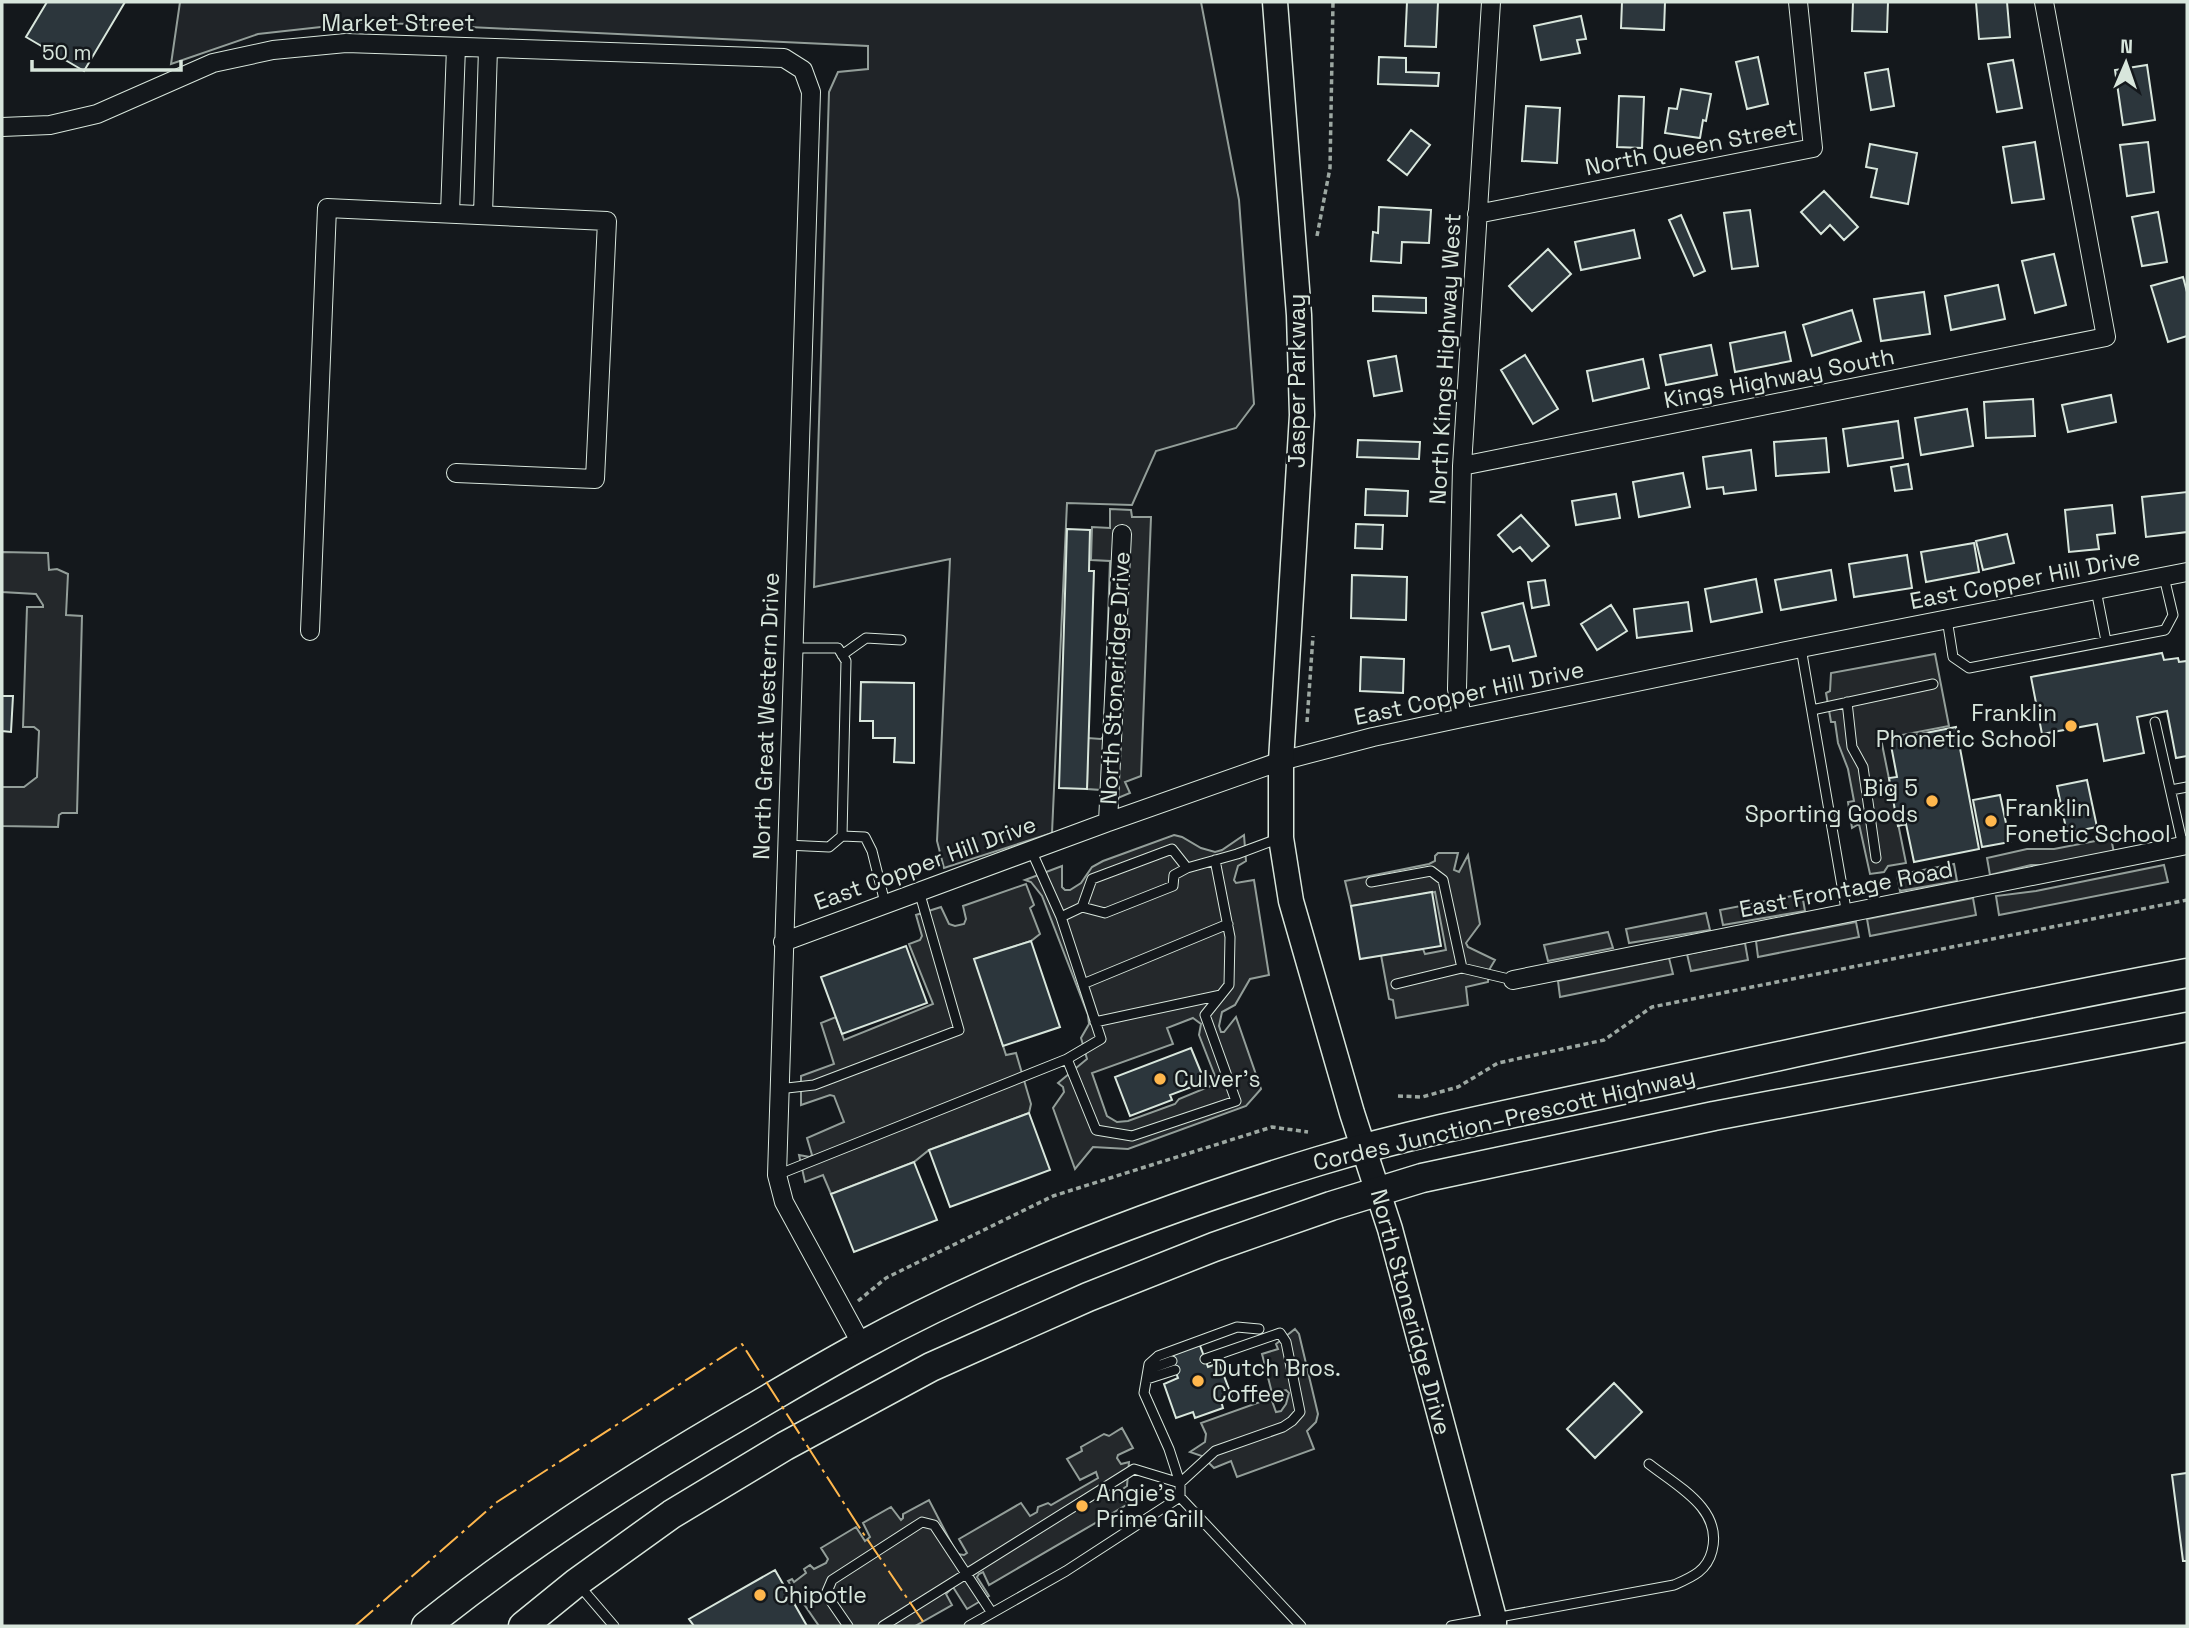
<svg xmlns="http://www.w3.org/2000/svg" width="2189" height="1628" font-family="'Space Grotesk',sans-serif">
	<rect width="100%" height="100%" fill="#14181c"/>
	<path fill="#202428" stroke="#939e99" stroke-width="2" d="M180,2H1201L1239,200L1254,404L1236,428L1156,451L1132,505L1067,503L1052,833L944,868L937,841L950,559L814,587L829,92L838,72L868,69V46L366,22L258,34L171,64Z"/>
	<path fill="#24282b" stroke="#939e99" stroke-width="2" fill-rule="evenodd" d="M1110,509L1131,510L1132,517H1151L1141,776L1125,782L1130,793L1101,805V790L1087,789L1088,738L1101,739L1104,736L1110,561L1091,560L1092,527L1110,528Z
		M2,552L48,553L49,570L57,569L68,574L66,615L82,616L77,813H62L59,815L58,827L2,826V787H24L37,777L39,731L34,727H23L27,607H43V605L36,594L2,592Z
		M1935,654L1949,726L1881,739L1906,863L1888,866L1884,872L1870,874L1859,824L1852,828L1848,802L1854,801L1848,769L1838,743L1835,722H1831L1826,693L1830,691L1831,673Z
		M1174,835L1182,837L1201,848L1215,852L1222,850L1244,835L1246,861L1238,866L1234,880L1236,883L1254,880L1269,975L1250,979L1235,1005L1222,1012L1219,1026L1221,1032H1224L1236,1017L1261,1089L1246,1106L1128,1149L1093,1147L1075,1169L1053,1108L1064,1092L1063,1087L1058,1083L1087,1059L1081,1038L1089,1024L1088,1015L1042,896L1031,882L1025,880L1062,866V887L1065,890H1070L1081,883L1092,867L1103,861ZM1193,1018L1201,1024L1199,1035L1215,1076L1213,1085L1179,1099L1175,1104L1128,1121L1117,1122L1107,1116L1092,1073L1173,1044L1167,1028Z
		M2111,838L2114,853L2057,865H2031L1990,875L1987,858L2027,849H2054Z
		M1438,853H1458L1454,870L1459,872L1468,855L1480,924L1466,943L1468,947L1495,960L1489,970L1488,982L1466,987L1468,1005L1396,1018L1393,1000L1389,999L1381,955L1423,949L1425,954L1446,950L1435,892L1351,906L1345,881L1429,864L1435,861V856Z
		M1954,864L1957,881L1900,891L1897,875Z
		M2164,865L2168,882L1999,915L1996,896L2036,891Z
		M1026,884L1034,905L1030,908L1040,934L1031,941L975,959L1006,1055L1016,1053L1031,1104L1029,1113L929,1150L914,1162L831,1194L823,1175L805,1182L799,1155L810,1157L812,1155L807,1138L844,1122L834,1096L830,1095L801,1105V1076L834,1064L821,1023L836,1017L844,1040L933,1004L909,944L920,940L922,936L916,915L941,907L949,924L955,926L964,924L966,919L963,906Z
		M1802,894L1805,911L1723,925L1720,910Z
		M1973,898L1976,915L1870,936L1867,919Z
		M1706,913L1710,930L1629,943L1626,929Z
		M1856,922L1859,937L1758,957L1756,941Z
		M1608,932L1613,948L1548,961L1544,945Z
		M1745,943L1748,960L1691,971L1687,954Z
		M1669,958L1673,974L1560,997L1558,981Z
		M1295,1329L1299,1334L1318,1414L1316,1422L1307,1431L1314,1449L1237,1477L1231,1461L1214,1468L1202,1456L1190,1452L1205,1442L1206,1434L1201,1423L1271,1398L1276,1412L1281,1411L1286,1404L1289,1393L1286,1390L1272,1393L1262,1354L1278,1349L1276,1344Z
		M1122,1428L1133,1448L1118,1455L1117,1458L1121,1464L1129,1462L1127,1486L1120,1491L1128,1504L989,1585L983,1572L979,1574L977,1577L989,1596L967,1609L953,1587L946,1594L952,1605L915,1626H819L788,1581L792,1579L794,1582L806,1573L804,1569L810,1565L814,1569L826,1563L828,1559L821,1548L856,1527L865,1541L870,1537L863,1523L891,1507L901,1520L903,1518V1514L929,1500L957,1554L964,1555L967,1553L959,1539L1021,1503L1030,1516L1037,1512L1038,1507L1048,1503L1051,1505L1098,1478L1096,1472L1080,1480L1067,1459L1082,1451L1081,1447L1104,1434L1109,1436Z"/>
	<path fill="#2c363c" stroke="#d8e6dc" stroke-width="2" d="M47,2H125L84,71L26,37Z
		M1407,2H1438L1436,47L1405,46Z
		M1622,2H1665L1664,30L1621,28Z
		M1853,2H1888L1887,32L1852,31Z
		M1976,2H2007L2010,37L1979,39Z
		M1581,16L1586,39L1577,40L1580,53L1541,60L1534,26Z
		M1379,57L1406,58V72L1439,73L1438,86L1378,84Z
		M1758,57L1768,104L1747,109L1736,62Z
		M2013,60L2022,108L1997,112L1988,64Z
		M2147,65L2155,120L2123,125L2115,70Z
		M1888,69L1894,106L1871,110L1865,73Z
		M1681,89L1711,94L1706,121L1703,120L1700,138L1665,133L1669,108L1677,109Z
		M1619,96L1644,97L1642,148L1617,147Z
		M1526,106L1560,108L1557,163L1522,161Z
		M1411,130L1430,145L1407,175L1388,160Z
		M2035,142L2044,199L2012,203L2003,147Z
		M2148,142L2154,192L2127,196L2120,145Z
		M1870,144L1917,153L1908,204L1871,197L1877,169L1866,167Z
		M1824,191L1858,227L1844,240L1830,225L1821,234L1801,212Z
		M1379,207L1431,210L1429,243L1402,242L1401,263L1371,261L1373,232L1378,233Z
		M1750,210L1758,266L1732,269L1724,213Z
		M2158,212L2167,262L2142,266L2132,217Z
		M1681,215L1705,271L1694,276L1669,220Z
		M1634,230L1640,258L1581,270L1575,242Z
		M1548,249L1571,274L1532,311L1509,286Z
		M2054,254L2066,305L2035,313L2022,261Z
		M2183,277L2187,292V336L2168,342L2151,286Z
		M1998,285L2005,319L1951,330L1945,296Z
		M1924,292L1930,334L1881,341L1874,299Z
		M1373,296L1426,298V313L1373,311Z
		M1852,310L1861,341L1812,356L1803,325Z
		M1785,332L1791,361L1735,372L1730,343Z
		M1711,345L1717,375L1666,385L1660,355Z
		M1525,355L1558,409L1533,424L1501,370Z
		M1396,356L1402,391L1374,396L1368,361Z
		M1643,359L1649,388L1593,401L1587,371Z
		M2111,395L2116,422L2068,432L2062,405Z
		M2033,399L2035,436L1986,438L1984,402Z
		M1967,409L1973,446L1921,455L1915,418Z
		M1898,421L1903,458L1848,466L1843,429Z
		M1826,438L1829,472L1776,476L1774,442Z
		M1358,440L1420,442L1419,459L1357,457Z
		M1751,450L1756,490L1724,494L1723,487L1707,489L1703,457Z
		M1908,464L1912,489L1895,491L1891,467Z
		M1683,473L1690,507L1639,517L1633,482Z
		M1366,489L1408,491L1407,516L1365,515Z
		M2187,492V532L2146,537L2142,497Z
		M1616,494L1620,518L1576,525L1572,501Z
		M2112,505L2115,533L2097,535L2099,549L2069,552L2065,510Z
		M1521,515L1549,546L1532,561L1520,547L1513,552L1498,535Z
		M1356,524L1383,525L1382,549L1355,548Z
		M1067,529L1090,530L1089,571H1094L1087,789L1059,788Z
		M2007,534L2014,563L1983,570L1976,541Z
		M1974,543L1979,572L1926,582L1921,552Z
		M1907,555L1912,588L1854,597L1849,564Z
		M1831,570L1836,600L1781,610L1775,580Z
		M1352,575L1407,577L1406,620L1351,618Z
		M1756,579L1762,612L1711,622L1705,589Z
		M1545,580L1549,605L1532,608L1528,582Z
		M1688,602L1692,631L1637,638L1634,609Z
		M1523,603L1536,656L1513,661L1509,646L1491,650L1482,613Z
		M1611,605L1627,631L1597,650L1581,624Z
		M2162,653L2164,660L2178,658L2179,662L2187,661V756L2176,758L2167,711L2137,717L2144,753L2104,761L2097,724L2042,734L2031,677Z
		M1361,657L1404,659L1403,693L1360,691Z
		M861,682L914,683V763L894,762L895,738H873V721H860Z
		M2,696H13L11,732L2,731Z
		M1956,727L1979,849L1914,862L1906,824L1898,826L1889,778L1897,777L1890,740Z
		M2087,780L2097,827L2067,833L2057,786Z
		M2000,795L2010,842L1982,847L1973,800Z
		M1432,892L1441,946L1360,959L1351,906Z
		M1031,941L1060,1027L1003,1046L974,959Z
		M906,946L927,1003L842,1034L821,977Z
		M1191,1048L1205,1082L1170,1095L1172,1100L1130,1116L1115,1077Z
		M1029,1113L1050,1170L950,1207L929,1150Z
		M914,1162L937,1220L854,1252L831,1194Z
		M1199,1343L1208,1367L1219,1363L1232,1397L1221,1401L1223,1408L1195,1418L1193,1412L1176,1418L1164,1384L1178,1378L1169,1354Z
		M1614,1383L1642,1412L1595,1458L1567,1429Z
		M2187,1473V1561H2183L2172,1475Z
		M775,1570L807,1626H694L689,1619Z"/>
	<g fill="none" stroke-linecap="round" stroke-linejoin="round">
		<g stroke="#d8e6dc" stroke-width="11">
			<path id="lane" d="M2096,590L2106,641
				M1947,619L1953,657L1969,668L2165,630L2173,615L2164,577
				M1801,648L1847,915
				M842,655L866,638L901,640
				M1847,702L1852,747L1863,767L1876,858
				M1812,710L1933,684
				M2155,722L2183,846
				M2171,790L2187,787
				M842,836L865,837L872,851L885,903
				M786,845L829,847L842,836L846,661L838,648H793
				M1031,850L1061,917L1082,907L1092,879L1172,849L1187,868L1237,854L1280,838
				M1371,882L1431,871L1443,880L1462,968L1513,980
				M1082,907L1105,913L1173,886L1174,875L1187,868
				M1061,917L1101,1039L1067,1059L1096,1130L1132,1136L1236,1101L1205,1015L1229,985L1230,937L1215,860
				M1083,984L1228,924
				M1396,984L1462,968
				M1095,1022L1221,995
				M778,1089L814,1085L959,1030L919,891
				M777,1175L1067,1059
				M1149,1376L1155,1367L1172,1361
				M1147,1379L1175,1370
				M1180,1483L1215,1451L1283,1427L1292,1421L1300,1412L1286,1342L1280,1333L1205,1359
				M1180,1497V1483L1169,1449L1144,1393L1149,1364L1158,1356L1237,1327L1259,1329
				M578,1584L614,1626
				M848,1626L826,1594L832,1580L922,1522L934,1525L992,1613
				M883,1626L1134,1469L1180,1483
				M969,1626L1066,1571L1180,1497L1301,1626
				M1451,1626L1674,1585C1692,1577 1707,1571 1712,1551C1723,1509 1677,1486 1649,1464"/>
		</g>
		<g stroke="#d8e6dc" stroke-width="20">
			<path id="street" d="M2,127L50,125L97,114L213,63L273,50L346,43L784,58L803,70L811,92L777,1175L784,1202L862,1345
				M450,213L456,47
				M1477,214L1813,148L1798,2
				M483,215L488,48
				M1462,466L2106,337L2044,2
				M310,631L327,208L607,221L595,479L456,473
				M1462,718L1457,689L1462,466L1491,2
				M1108,822L1122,534
				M783,942L1108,822L1281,761L1373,737L1462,718L1801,648L2187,572
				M1513,980L2187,845"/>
		</g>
		<g stroke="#d8e6dc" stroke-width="27">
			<path id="secondary" d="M1275,2L1299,315L1302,415L1281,761V838L1291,901L1352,1113L1390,1229L1494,1618V1626"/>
		</g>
		<g stroke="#d8e6dc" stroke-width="31">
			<path id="primary" d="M426,1626C528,1544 638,1474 751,1409C787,1388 822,1367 859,1347C1004,1268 1161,1209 1319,1161C1426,1129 1536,1109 1645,1085C1825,1046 2006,1007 2187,973
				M523,1626L576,1583L672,1514L785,1446L931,1367L1088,1297L1214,1247L1331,1206L1422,1178L1714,1116L2187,1027"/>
		</g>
		<path stroke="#9da8a2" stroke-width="3.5" stroke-dasharray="5 3.5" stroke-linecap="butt" d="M1317,236L1330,168L1333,2
			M1307,722L1313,636
			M1398,1096L1422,1097L1458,1087L1498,1063L1604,1040L1652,1007L2187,900
			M858,1301L886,1278L1053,1196L1272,1127L1308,1132"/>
		<use href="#lane" stroke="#14181c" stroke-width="9"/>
		<use href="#street" stroke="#14181c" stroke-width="18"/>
		<use href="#secondary" stroke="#14181c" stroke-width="24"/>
		<use href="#primary" stroke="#14181c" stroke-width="28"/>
		<path stroke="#ffb74d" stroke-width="2" stroke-dasharray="24 5 3.5 5" stroke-linecap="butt" d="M355,1626L497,1502L742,1344L863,1533L926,1626"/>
	</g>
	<g fill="#ffb74d" stroke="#14181c" stroke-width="2.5">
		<circle cx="2071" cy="726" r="7"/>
		<circle cx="1932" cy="801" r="7"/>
		<circle cx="1991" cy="821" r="7"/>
		<circle cx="1160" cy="1079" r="7"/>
		<circle cx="1198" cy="1381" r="7"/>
		<circle cx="1082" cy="1506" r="7"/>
		<circle cx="760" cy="1595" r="7"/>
	</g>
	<g text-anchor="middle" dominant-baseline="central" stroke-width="5" stroke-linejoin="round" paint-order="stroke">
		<g font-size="23" fill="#d8e6dc" stroke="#14181c">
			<text x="398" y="23">Market Street</text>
			<text transform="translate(1691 147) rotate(-11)">North Queen Street</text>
			<text transform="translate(1445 359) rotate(-87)">North Kings Highway West</text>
			<text transform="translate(1779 378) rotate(-11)">Kings Highway South</text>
			<text transform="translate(1297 381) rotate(-90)">Jasper Parkway</text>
			<text transform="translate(2025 579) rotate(-11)">East Copper Hill Drive</text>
			<text transform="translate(1115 678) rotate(-87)">North Stoneridge Drive</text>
			<text transform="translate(1469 693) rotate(-12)">East Copper Hill Drive</text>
			<text transform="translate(766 716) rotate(-88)">North Great Western Drive</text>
			<text transform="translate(925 863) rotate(-20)">East Copper Hill Drive</text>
			<text transform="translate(1846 889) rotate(-11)">East Frontage Road</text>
			<text transform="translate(1504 1119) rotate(-13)">Cordes Junction–Prescott Highway</text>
			<text transform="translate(1411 1312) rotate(75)">North Stoneridge Drive</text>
		</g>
		<g font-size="23" fill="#d8e6dc" stroke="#14181c" text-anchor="start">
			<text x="2057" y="713" text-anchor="end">Franklin<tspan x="2057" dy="26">Phonetic School</tspan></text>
			<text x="1918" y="788" text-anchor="end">Big 5<tspan x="1918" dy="26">Sporting Goods</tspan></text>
			<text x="2005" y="808">Franklin<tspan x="2005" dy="26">Fonetic School</tspan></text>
			<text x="1174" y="1079">Culver's</text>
			<text x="1212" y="1368">Dutch Bros.<tspan x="1212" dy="26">Coffee</tspan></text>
			<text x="1096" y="1493">Angie's<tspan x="1096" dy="26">Prime Grill</tspan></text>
			<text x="774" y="1595">Chipotle</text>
		</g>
	</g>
	<rect width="2189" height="1628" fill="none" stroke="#d8e6dc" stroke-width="7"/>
	<g transform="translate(2126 63) rotate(2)" stroke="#14181c" stroke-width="5" paint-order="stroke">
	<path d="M0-5L12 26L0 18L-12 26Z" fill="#d8e6dc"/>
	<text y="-10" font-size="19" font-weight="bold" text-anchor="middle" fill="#d8e6dc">N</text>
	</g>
	<path d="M32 60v10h149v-10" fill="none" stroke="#d8e6dc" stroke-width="3.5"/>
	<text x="42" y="60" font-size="21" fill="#d8e6dc" stroke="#14181c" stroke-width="5" paint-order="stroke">50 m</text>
</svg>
